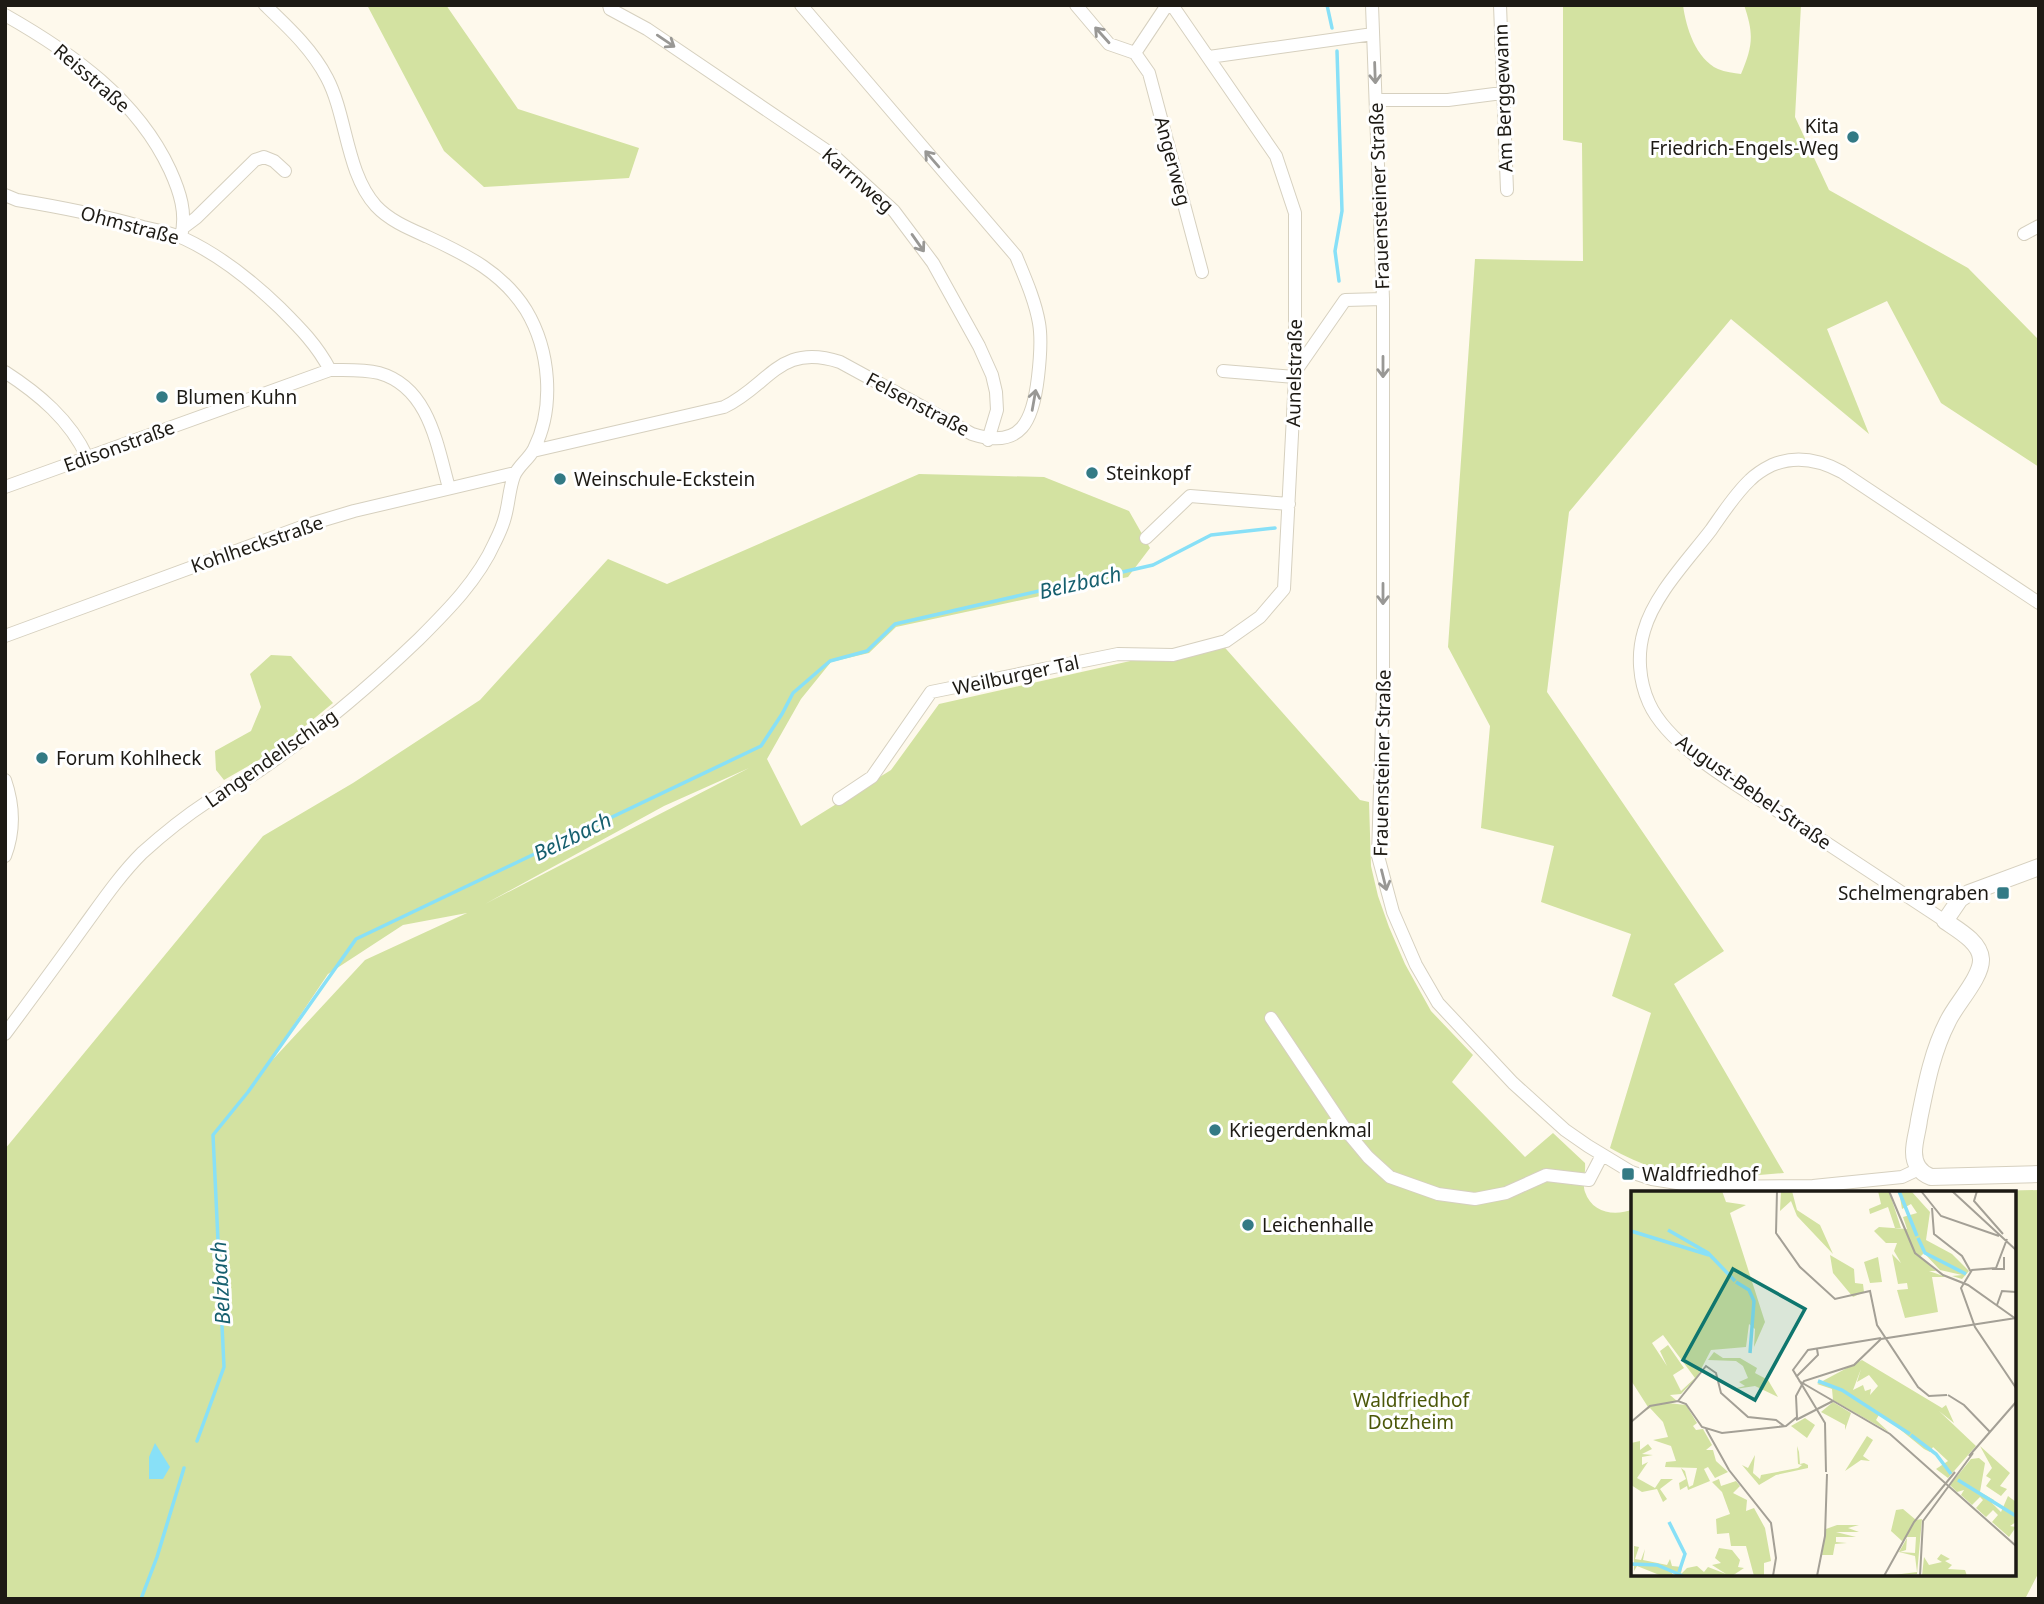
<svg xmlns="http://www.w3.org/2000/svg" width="2044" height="1604" font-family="'Noto Sans',sans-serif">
	<rect width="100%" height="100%" fill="#fef9ec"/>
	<path fill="#d3e2a1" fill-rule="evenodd" d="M367,5H446L518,109L639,148L629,178L484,187L444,151Z
		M1563,5H1683C1686,28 1696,59 1718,69C1725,72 1734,73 1741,74C1753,46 1754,34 1744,5H1801L1795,117L1829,190L1968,268L2039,340V467L1941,403L1887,301L1827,329L1869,434L1731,319L1569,512L1547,692L1724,951L1674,984L1784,1173C1759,1175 1733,1178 1708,1178C1674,1178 1639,1164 1610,1148L1651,1013L1612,996L1631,934L1541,902L1554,846L1481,828L1490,726L1448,647L1475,259L1583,261L1582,143L1563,140Z
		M919,474L1044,477L1129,511L1150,548L1128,577L896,627L869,653L831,662L801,699L767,759L801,826L891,770L939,704L1219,641L1360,800L1369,802L1371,866L1378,896L1389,927L1405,964L1431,1011L1473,1055L1452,1082L1525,1157L1553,1133L1585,1163C1586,1173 1582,1183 1585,1192C1592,1213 1615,1217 1633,1209V1574H2014V1193H1893L2039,1190V1572L2025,1599H5V1149L263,836L353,783L480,700L608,559L667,584ZM749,768L485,904L664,806ZM467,913L365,960L264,1069L328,974L403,925Z
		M271,655L291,656L333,703L276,750L224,780L216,770L215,751L251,731L261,707L250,674Z"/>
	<path fill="#88e0f7" d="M155,1443L170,1467L163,1479H149V1457Z"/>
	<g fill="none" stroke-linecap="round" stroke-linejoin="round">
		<path stroke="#88e0f7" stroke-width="3.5" d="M1327,5L1332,28
			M1337,51L1342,211L1335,251L1339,281
			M197,1441L224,1367L213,1135L248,1092L356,939L761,746L782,714L793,693L830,661L867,651L895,624L1153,565L1211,535L1275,528
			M141,1599L157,1557L184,1468"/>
		<g stroke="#d6d0bf" stroke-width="14">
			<path id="minor" d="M609,5L610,9L647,29L833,155L894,211L933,263L979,346L992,375L996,392L997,410L988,440
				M1076,5L1109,44L1135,53
				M1372,5L1383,299V690L1378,856L1393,912L1416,965L1438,1003L1513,1083L1565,1130L1588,1146L1631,1172L1652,1179L1702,1187L1813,1186L1902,1177L1919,1169
				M1500,5L1507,190
				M5,15C72,53 137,99 170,170C180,192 187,213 181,237
				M1135,53L1149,73L1202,272
				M1135,53L1167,5
				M1209,57L1373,34
				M1376,100H1448L1502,93
				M5,195L17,200C60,207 101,215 143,227C157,230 172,233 185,239C221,256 251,280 280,308C300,328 317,345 330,370
				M184,227L196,218L255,160L264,157L274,161L285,171
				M2024,234L2039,226
				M1223,371L1295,377
				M5,372C39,394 70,420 87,457
				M1295,372L1345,300L1383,299
				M533,451L724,407C769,386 779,342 840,362L972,434C1022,450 1033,420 1038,377C1040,360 1042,340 1039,323C1035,300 1025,278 1016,256L801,5
				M5,487L330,370C346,370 363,369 379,373C429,387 437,445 449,488
				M1146,538L1190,496L1289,504
				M5,636L307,525L354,511L515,473
				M5,780C14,806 15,830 5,856
				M839,799L872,777L931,692L1118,654L1173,655L1226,641L1260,617L1284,589L1295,377V213L1276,156L1172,5
				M1945,921C1894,887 1842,853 1790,819C1748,791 1670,750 1649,703C1639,681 1637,654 1644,631C1654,595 1688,560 1711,530C1723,513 1735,494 1750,480C1756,474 1764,469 1772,465C1796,455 1820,460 1842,472L2039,603
				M1271,1018L1348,1133L1368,1157L1390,1177L1438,1194L1475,1199L1506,1193L1546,1175L1589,1180L1602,1155
				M5,1034C31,999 57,964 82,929C101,903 119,876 142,853C162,835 184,817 207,802C224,791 243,782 260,770C317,731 369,687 419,639C448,610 478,580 495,542C499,534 503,525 505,517C509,503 509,489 514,476C518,466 529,459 534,449C555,407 550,350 526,310C503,273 467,255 428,237C410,229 390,221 376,206C346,173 347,116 327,78C312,49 288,27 265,5"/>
		</g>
		<g stroke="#d6d0bf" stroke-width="18">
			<path id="tertiary" d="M2039,867L1969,893L1960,899L1945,921C1958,930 1980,942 1981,959C1982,977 1956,1004 1948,1021C1932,1052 1926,1085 1919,1120C1918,1130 1914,1141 1914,1152C1914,1164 1920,1173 1931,1177L2039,1174"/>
		</g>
		<use href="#minor" stroke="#fff" stroke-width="12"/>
		<use href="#tertiary" stroke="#fff" stroke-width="16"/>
	</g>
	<defs><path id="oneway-shaft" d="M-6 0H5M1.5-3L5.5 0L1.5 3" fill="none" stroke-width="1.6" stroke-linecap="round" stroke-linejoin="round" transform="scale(1.75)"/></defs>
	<g stroke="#999895">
		<use href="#oneway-shaft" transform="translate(1102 35) rotate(-132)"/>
		<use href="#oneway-shaft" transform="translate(666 41) rotate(34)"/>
		<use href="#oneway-shaft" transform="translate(1375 73) rotate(88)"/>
		<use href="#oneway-shaft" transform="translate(932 159) rotate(-131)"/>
		<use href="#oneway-shaft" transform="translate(918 243) rotate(55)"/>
		<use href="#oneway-shaft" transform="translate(1383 367) rotate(90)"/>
		<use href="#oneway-shaft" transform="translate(1034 400) rotate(-80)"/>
		<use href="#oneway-shaft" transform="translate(1383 594) rotate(90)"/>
		<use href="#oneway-shaft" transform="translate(1384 880) rotate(76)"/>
	</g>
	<g fill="#337a85" stroke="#fff" stroke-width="2.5">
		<circle cx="1853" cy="137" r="7"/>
		<circle cx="162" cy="397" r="7"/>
		<circle cx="1092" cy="473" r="7"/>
		<circle cx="560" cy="479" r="7"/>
		<circle cx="42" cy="758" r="7"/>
		<rect x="1996" y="886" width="14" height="14" rx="3.5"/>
		<circle cx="1215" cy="1130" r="7"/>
		<rect x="1621" y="1167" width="14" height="14" rx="3.5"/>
		<circle cx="1248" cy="1225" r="7"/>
	</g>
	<g text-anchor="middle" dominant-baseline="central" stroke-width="6" stroke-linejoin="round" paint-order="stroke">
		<g font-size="19" fill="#1d1a14" stroke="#fff">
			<text transform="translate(92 78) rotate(41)">Reisstraße</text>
			<text transform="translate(1503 98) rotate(-92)">Am Berggewann</text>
			<text transform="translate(1173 161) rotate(75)">Angerweg</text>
			<text transform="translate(858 180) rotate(41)">Karrnweg</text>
			<text transform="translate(1379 196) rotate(-92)">Frauensteiner Straße</text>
			<text transform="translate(130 225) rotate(15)">Ohmstraße</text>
			<text transform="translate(1294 373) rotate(-89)">Aunelstraße</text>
			<text transform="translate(918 404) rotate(28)">Felsenstraße</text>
			<text transform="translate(119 446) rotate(-20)">Edisonstraße</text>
			<text transform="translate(257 544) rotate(-19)">Kohlheckstraße</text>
			<text transform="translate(1016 675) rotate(-12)">Weilburger Tal</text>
			<text transform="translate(271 758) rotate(-35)">Langendellschlag</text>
			<text transform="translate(1382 763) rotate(-89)">Frauensteiner Straße</text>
			<text transform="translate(1754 792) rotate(35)">August-Bebel-Straße</text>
		</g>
		<g font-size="19" fill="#1d1a14" stroke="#fff" text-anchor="start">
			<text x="1839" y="126" text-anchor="end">Kita<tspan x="1839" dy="22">Friedrich-Engels-Weg</tspan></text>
			<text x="176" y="397">Blumen Kuhn</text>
			<text x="1106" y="473">Steinkopf</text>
			<text x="574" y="479">Weinschule-Eckstein</text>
			<text x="56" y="758">Forum Kohlheck</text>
			<text x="1989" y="893" text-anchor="end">Schelmengraben</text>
			<text x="1229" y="1130">Kriegerdenkmal</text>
			<text x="1642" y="1174">Waldfriedhof</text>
			<text x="1262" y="1225">Leichenhalle</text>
		</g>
		<g font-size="19" fill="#4b5709" stroke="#fff">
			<text x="1411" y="1400">Waldfriedhof<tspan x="1411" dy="22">Dotzheim</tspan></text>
		</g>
		<g font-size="21" font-style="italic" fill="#165f6e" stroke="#fff">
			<text transform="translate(1080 582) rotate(-13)">Belzbach</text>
			<text transform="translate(572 836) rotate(-26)">Belzbach</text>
			<text transform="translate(220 1283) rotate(-93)">Belzbach</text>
		</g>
	</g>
	<g transform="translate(1631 1191)">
		<rect width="385" height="385" fill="#fef9ec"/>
		<path d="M0,0H91L95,11L115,14L99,22L134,131L123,156L124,138L118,133L115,156L80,159L66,186L50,203L39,204L46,210L37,212L55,214L66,232L62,235L65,239L72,238L81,254L75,259H82L85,270L97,281L84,287L77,276L73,278L79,290L57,299L56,295L49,299L48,292L55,288L50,277L54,280L58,296L62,294L66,277L34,276L35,271L45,270L40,255L22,249L37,246L32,231L19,217L12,221L17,216L1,191ZM32,144L64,187L50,200L42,184L53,177L37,154L29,160L36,175L21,152ZM150,0H161L166,19L189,34L202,63L166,25L160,10L149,20ZM247,0H258L270,37H264L257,16L239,23L238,18L250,13ZM268,0L281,1L299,21L295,49L321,63L338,80L331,88L321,85L331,84L309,79L293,62L289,66L305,80H298L315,86H301L307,121L274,127L266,99L277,98L276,92L267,93L261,63L270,72L263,60L266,52H255L243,40L248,36L276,38L272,26L286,22L280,13L271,18ZM199,64L223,78L224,92L232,93L233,101L222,106L202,82ZM247,66L251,91L239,92L233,71ZM83,161L92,167H109L126,177L124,182L137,189L147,206L124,195L98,199L114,195L108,191L117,187L112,175L105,170L77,169ZM231,169L311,217L315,214L323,232L308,220L345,255L317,287L305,278L317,270L302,256L299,261L293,258L249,222L245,229L258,241L202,209L201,198L186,193ZM230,178L226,191L238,184L247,195L239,204L240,198L234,200L232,194L222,199ZM202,211L220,222L214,239V234L190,221ZM174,227L184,234L176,247L160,235ZM236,245L242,249L232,265L239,270L230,269L214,280ZM9,250V259L17,253L21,258L11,263L22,264L11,266V274L17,271L6,287L24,297L30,288H42L29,298L36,308L32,311L26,298L11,301L0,294V252ZM166,255L168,261L169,273L173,272L177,274V277L145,284L128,294L111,274L117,277L124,264L122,282L129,288L130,284L167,277L171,274L167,273ZM349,255L379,282L369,295L376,298L370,305L355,295L360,288L355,285L361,277ZM348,267L354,272L349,301L363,309L361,312L370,321L377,305L385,311V331L379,335L385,336L378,346L361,331L367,324L362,319L355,326L345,317L352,309L349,306L341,314L330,304L333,299L326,301L319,294L340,268ZM88,288L90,295L105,290L109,295L102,302L116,309L115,320L123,317L134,337L140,370L133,372V385H123L115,355H100L98,342L86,343L85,328L99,323L91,301L81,291ZM272,318L285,329L291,328L286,383L255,385L286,381L284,365L268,361L276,347L275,359L269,361L284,362L285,346H276L271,350L260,340L265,319ZM206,334H228L217,337L228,341H205L225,346H205V351L216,352L204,353L202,364H191L195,338ZM3,355L8,356L4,368L10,369L14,358L12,369L36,374L39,368L41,375L51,376L50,383L56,377L66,375L73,381L77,376L95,383L81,374L90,372L84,367L88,357L101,359L109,369L107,376L113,377L101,385H46L38,378L43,385H31L6,375L3,380ZM310,363L319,368L314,370L321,374L317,378L334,379L336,385H291L293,366L298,374L311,371L306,368Z" fill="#d3e2a1" fill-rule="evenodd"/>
		<path fill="none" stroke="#88e0f7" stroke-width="3.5" d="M268,0L286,45M37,39L77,62L104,90M0,40L78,64M287,47L294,62L335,83M105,91L118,99L123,110L119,162M187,190L211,199L279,243M280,244L305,263L320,283M327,289L385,325M38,331L54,363L48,381M0,373L26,374L52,385"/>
		<path fill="none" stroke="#a4a096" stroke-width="2" d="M146,0L145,42L169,76L204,108L239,100L246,134L287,196L298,205L316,204M258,0L284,62L312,84L337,94L385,128M290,0L310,25L368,45M321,0L385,59M346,0L343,10L372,43M301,17L303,43L331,65L340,81M376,48L365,77L341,79L330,97L344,136L385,197M361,78H373V66M366,114L371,100L385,101M165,186L187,164L186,158M168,190L259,243L385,355M317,204L333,214L359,241M47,210L75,175L85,182L90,202L117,226L145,229L153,235M165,229L202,210M0,231L19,215L47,210L55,213L71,236L91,242L155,235L166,226L165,205L173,190L223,174L250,148L385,127M75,238L98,279L140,332L145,367L142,385M338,265L385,211M195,281L194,232L162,179L177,159L250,147M186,385L194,345L196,283M253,385L283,331L324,281M289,385L292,330L342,262"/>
		<path fill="#0f766e" fill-opacity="0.15" stroke="#0f766e" stroke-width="3.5" d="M102,78L174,118L124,209L52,169Z"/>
		<rect width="385" height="385" fill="none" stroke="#1d1a14" stroke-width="3.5"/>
	</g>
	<rect width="2044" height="1604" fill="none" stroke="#1d1a14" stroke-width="14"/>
</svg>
